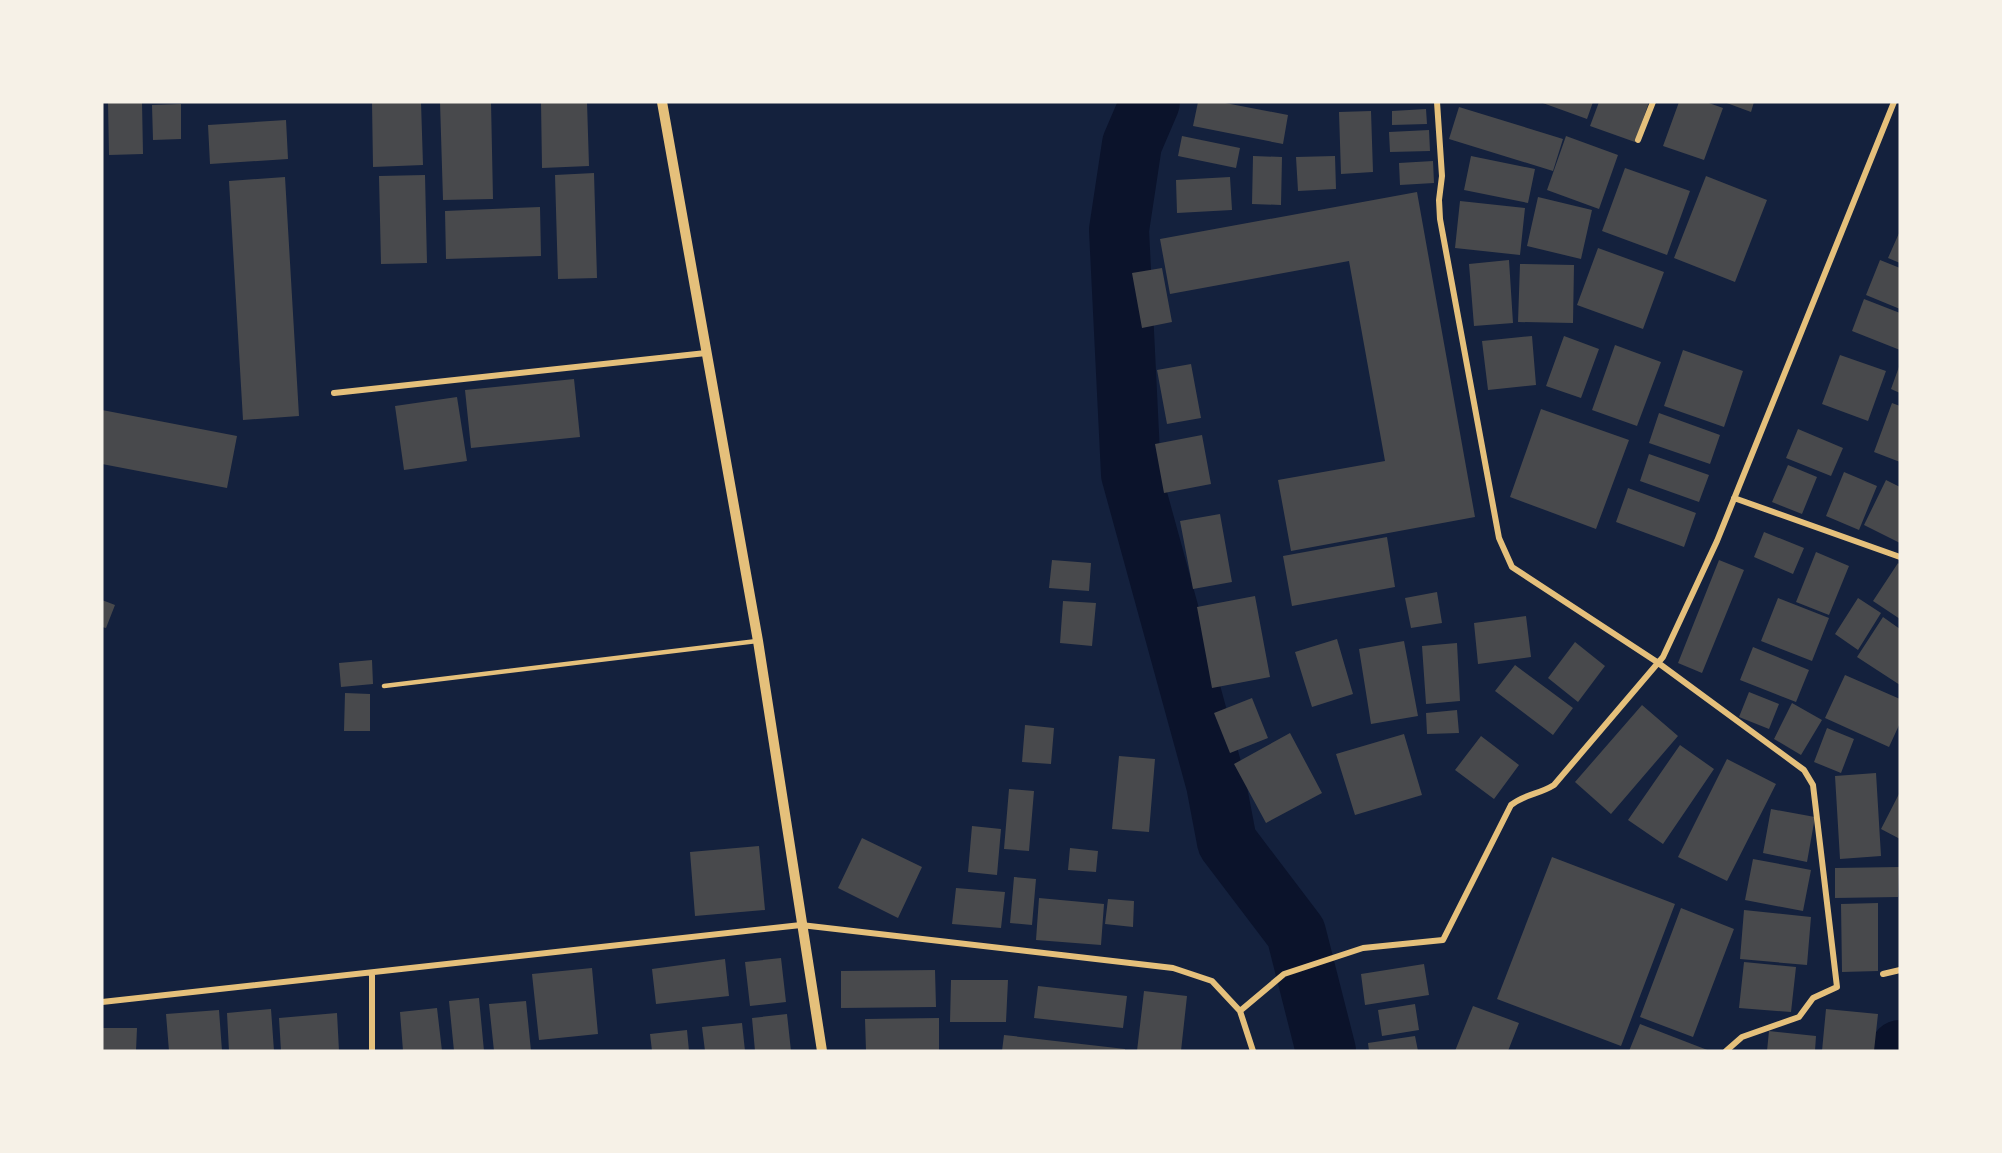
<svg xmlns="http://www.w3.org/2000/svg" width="2002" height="1153" font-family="'Crimson Pro',serif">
	<rect width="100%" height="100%" fill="#14213d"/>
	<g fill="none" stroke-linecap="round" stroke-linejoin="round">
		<path stroke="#0b132b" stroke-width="60" d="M1150,102L1132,144L1119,230L1131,474L1216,784L1227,842L1296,933L1326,1051
			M1900,1051V1050"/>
	</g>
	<path fill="#48494c" d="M108,102H142L143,154L109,155Z
		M372,102H421L423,165L373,167Z
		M440,102H491L493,199L443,200Z
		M541,102H587L589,166L542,168Z
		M1198,102H1220L1288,115L1283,144L1193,126Z
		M1540,102H1593L1587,119Z
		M1599,102H1649L1635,142L1590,126Z
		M1679,102H1706L1723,108L1704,160L1663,146Z
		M1724,102H1754L1751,112Z
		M181,104V139L153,140L152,105Z
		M1459,107L1563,139L1553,171L1449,139Z
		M1426,109L1427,124L1392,125V111Z
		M1371,111L1373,172L1341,174L1339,112Z
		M286,120L288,159L210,164L208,125Z
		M1429,130L1430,151L1390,152L1389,132Z
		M1182,136L1240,148L1236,168L1178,156Z
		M1566,136L1618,155L1599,209L1547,190Z
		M1253,156L1282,157L1281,205L1252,204Z
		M1335,156L1336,189L1298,191L1296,157Z
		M1471,156L1535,169L1528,203L1464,190Z
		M1433,161L1434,183L1400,185L1399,163Z
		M1625,168L1690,191L1667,255L1602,231Z
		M594,173L597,278L558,279L555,175Z
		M425,175L427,263L381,264L379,176Z
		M1706,176L1767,200L1735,282L1674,258Z
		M285,177L299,416L243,420L229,181Z
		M1230,177L1232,210L1177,213L1176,180Z
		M1417,192L1475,517L1291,551L1278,480L1385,461L1349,261L1170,294L1160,239Z
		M1538,197L1592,210L1581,259L1527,246Z
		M1460,201L1525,208L1520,255L1455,248Z
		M540,207L541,256L446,259L445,211Z
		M1900,231V263L1888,258Z
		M1598,248L1664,272L1643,329L1577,305Z
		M1509,260L1513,323L1474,326L1469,264Z
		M1880,260L1900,268V309L1866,295Z
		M1520,264L1574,265L1573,323L1518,322Z
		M1162,268L1172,322L1142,328L1132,273Z
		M1864,299L1900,313V350L1852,331Z
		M1532,336L1536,385L1488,390L1482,341Z
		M1564,336L1599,349L1581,398L1546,386Z
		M1615,345L1661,362L1637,426L1592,410Z
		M1683,350L1743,371L1724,427L1664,406Z
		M1840,355L1886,371L1868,421L1822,404Z
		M1191,364L1201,418L1167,424L1157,370Z
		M1900,364V393L1891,389Z
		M574,379L580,437L471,448L465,390Z
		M457,397L467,461L404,470L395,406Z
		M1892,403L1900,406V462L1874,452Z
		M1541,409L1629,440L1596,529L1510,497Z
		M102,410L237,436L227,488L102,464Z
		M1659,413L1720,435L1710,464L1649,443Z
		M1798,429L1843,448L1831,476L1786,458Z
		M1202,435L1211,484L1164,493L1155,444Z
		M1649,454L1709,475L1699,502L1640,481Z
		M1788,465L1817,477L1802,514L1772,502Z
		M1844,472L1877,486L1859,530L1826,516Z
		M1886,480L1900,487V543L1864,525Z
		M1628,488L1696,513L1684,547L1616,522Z
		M1220,514L1232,582L1193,589L1180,521Z
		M1764,532L1804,548L1793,574L1754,557Z
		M1387,537L1395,587L1292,606L1283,556Z
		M1816,552L1849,566L1829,615L1796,602Z
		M1052,560L1091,563L1089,591L1049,588Z
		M1719,560L1744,570L1702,673L1678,663Z
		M1898,563L1900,565V619L1873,601Z
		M1437,592L1442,623L1411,628L1405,598Z
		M1255,596L1270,677L1212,688L1197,607Z
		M1778,598L1829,618L1812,661L1761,641Z
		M1858,598L1881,613L1858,650L1835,634Z
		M102,600L115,605L106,628L102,627Z
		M1063,601L1096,603L1092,646L1060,643Z
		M1526,616L1531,657L1478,664L1474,623Z
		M1883,617L1900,629V685L1857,657Z
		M1337,639L1353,694L1312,707L1295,652Z
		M1404,641L1418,716L1371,724L1359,649Z
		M1575,642L1605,666L1578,702L1548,678Z
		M1457,643L1460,701L1426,704L1422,646Z
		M1753,647L1809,670L1796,702L1740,680Z
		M372,660L373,684L341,687L339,663Z
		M1515,665L1573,708L1553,735L1495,691Z
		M1845,675L1900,699V723L1889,747L1825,718Z
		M1749,692L1779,704L1769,729L1739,717Z
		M345,693L370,694V731H344Z
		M1252,698L1268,738L1230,753L1214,713Z
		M1792,703L1822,720L1801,755L1774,739Z
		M1642,705L1678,736L1611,814L1575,782Z
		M1457,710L1459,733L1427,734L1426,713Z
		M1025,725L1054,728L1051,764L1022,762Z
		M1827,728L1854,739L1841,773L1814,762Z
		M1290,733L1322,793L1266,823L1234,764Z
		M1404,734L1422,795L1355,815L1336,754Z
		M1481,736L1519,765L1494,799L1455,770Z
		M1680,745L1714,769L1663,844L1628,820Z
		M1119,756L1155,759L1149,832L1112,829Z
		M1727,759L1776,784L1727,881L1678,857Z
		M1876,773L1881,856L1840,859L1835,776Z
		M1009,789L1034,791L1029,851L1004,849Z
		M1900,792V839L1881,829Z
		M1771,809L1815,817L1807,862L1763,853Z
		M972,826L1001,829L997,875L968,872Z
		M862,838L922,867L898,918L838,888Z
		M759,846L765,910L695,916L690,852Z
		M1070,848L1098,851L1096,872L1068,870Z
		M1552,857L1675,904L1621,1046L1497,999Z
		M1753,859L1811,870L1803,911L1745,900Z
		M1899,867L1898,897L1835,898V868Z
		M1014,877L1036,879L1032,925L1010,923Z
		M956,888L1005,892L1001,928L952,924Z
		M1039,898L1104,904L1101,945L1036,940Z
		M1108,899L1134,901L1133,927L1105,924Z
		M1878,903V971L1842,972L1841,904Z
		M1681,908L1734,929L1693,1037L1640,1017Z
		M1744,910L1811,917L1807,965L1740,959Z
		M781,958L786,1002L750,1006L745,962Z
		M725,959L729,996L656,1004L652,969Z
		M1744,962L1796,967L1791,1012L1739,1008Z
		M1424,964L1429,995L1365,1005L1361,974Z
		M592,968L598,1034L539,1040L532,974Z
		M935,970L936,1007L841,1008V971Z
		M951,980H1008L1006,1022H950Z
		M1038,986L1127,996L1123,1028L1034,1018Z
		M1144,991L1187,996L1181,1051H1137Z
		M479,998L484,1051H454L449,1001Z
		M526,1001L531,1051H494L489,1004Z
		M1415,1004L1419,1030L1382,1036L1378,1010Z
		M1473,1006L1519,1023L1508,1051H1455Z
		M437,1008L442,1051H403L400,1012Z
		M271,1009L274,1051H229L227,1013Z
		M1826,1009L1878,1014L1874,1051H1822Z
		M219,1010L222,1051H169L166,1014Z
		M337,1013L339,1051H281L279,1018Z
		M787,1014L791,1051H755L752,1018Z
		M939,1018V1051H866L865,1019Z
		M742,1023L745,1051H705L702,1027Z
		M1640,1024L1710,1051H1629Z
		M102,1028H137L136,1051H102Z
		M687,1030L689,1051H652L650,1034Z
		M1769,1031L1816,1036L1815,1051H1767Z
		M1004,1035L1125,1049V1051H1002Z
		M1415,1036L1418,1051H1369L1368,1043Z"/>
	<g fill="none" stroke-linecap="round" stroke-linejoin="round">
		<path stroke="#e5c07b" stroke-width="4.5" d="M384,686L757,641"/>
		<path stroke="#e5c07b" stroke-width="6" d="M1437,102L1442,176L1439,200L1440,219L1499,538L1512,567L1657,662L1804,770L1813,785L1837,987L1813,998L1799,1017L1742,1037L1726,1051
			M1638,140L1653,102
			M334,393L706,353
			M1734,498L1900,557
			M372,974V1051
			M1883,974L1900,970
			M102,1002L801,925L1173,968L1212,981L1240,1011L1253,1051
			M1240,1011L1284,974L1363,948L1443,940L1511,805C1527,793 1538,795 1554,785L1663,657L1717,541L1894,102"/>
		<path stroke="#e5c07b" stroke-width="10" d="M662,102L758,641L822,1051"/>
	</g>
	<rect width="2002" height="1153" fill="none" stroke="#f6f1e7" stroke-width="207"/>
</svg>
